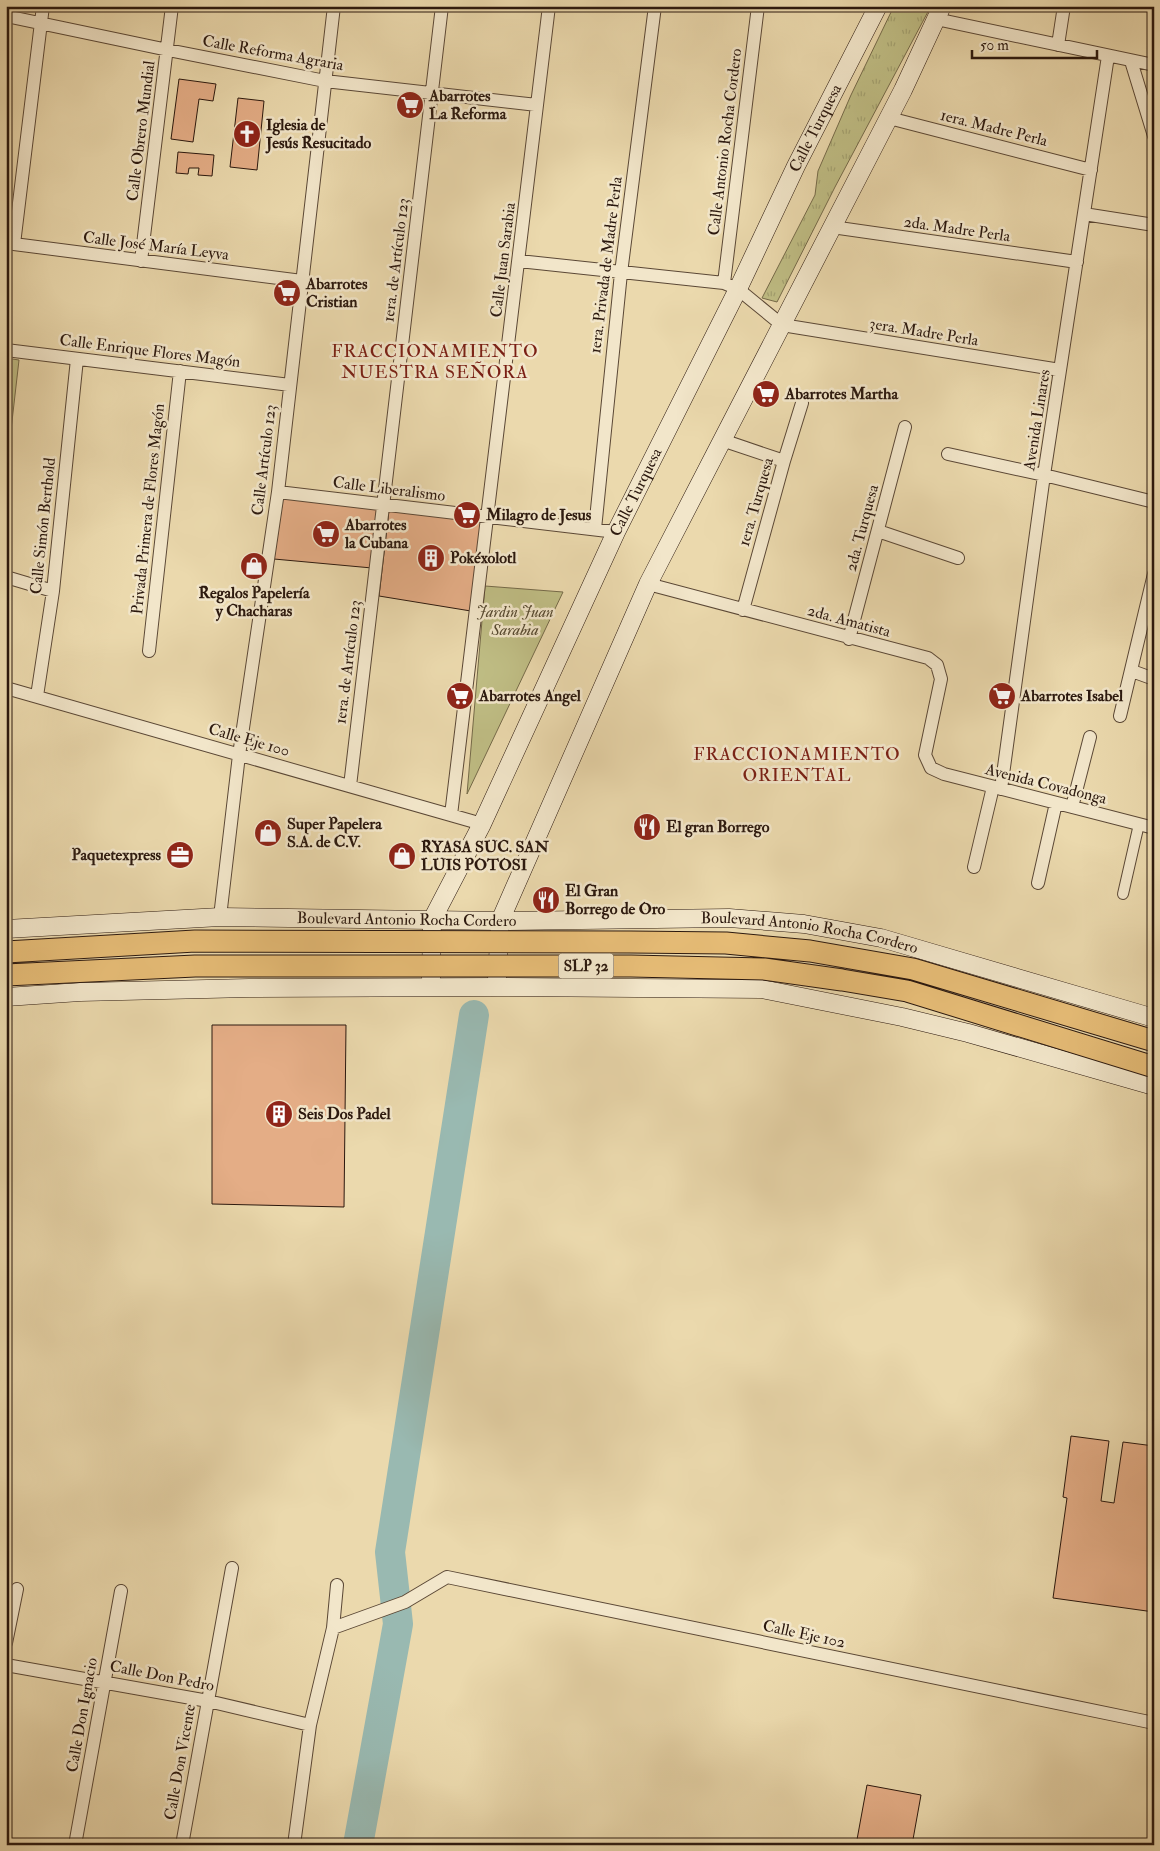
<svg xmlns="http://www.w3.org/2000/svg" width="1160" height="1851" font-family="'IM FELL Double Pica',serif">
	<defs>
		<pattern id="grass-tufts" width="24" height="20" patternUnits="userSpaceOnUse" patternTransform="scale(1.25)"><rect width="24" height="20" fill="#bfbd84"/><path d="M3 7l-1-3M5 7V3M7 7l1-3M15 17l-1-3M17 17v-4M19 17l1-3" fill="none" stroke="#a4a271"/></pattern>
	</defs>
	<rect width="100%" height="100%" fill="#ebd9ad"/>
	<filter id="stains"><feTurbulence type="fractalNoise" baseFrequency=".004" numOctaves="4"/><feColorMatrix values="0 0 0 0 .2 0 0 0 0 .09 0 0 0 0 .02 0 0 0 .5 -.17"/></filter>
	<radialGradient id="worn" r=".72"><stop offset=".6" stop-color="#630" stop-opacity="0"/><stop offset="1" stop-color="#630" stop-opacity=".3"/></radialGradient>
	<path fill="url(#grass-tufts)" stroke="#756a49" d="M894,6H931L835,187L777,302L762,298L815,195L818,171L851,95Z"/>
	<path fill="#bfbd84" stroke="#756a49" d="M6,358L19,360L6,474Z
		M485,586L563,592L467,794Z"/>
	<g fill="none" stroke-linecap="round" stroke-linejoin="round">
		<path stroke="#99b9b1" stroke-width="30" d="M358,1845L398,1624L390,1552L474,1015"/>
	</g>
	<path fill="#e4ad86" stroke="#2b180e" d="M179,79L216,84L213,101L199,99L193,142L171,139Z
		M238,98L264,101L257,170L230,167Z
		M178,152L214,155L212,176L198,175L199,168H189L188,174L176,173Z
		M283,498L378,508L372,568L274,559Z
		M389,510L482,520L477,612L379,596Z
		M212,1025H346L344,1207L212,1204Z
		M1071,1436L1109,1441L1101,1501L1114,1503L1123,1442L1154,1446V1612L1053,1598L1067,1498L1063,1497Z
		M867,1785L921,1795L912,1845H856Z"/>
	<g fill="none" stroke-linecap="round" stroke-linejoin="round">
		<g stroke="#5b4836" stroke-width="12">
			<path id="pedestrian" d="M1123,894L1139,824"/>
		</g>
		<g stroke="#5b4836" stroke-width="14">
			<path id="minor" d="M6,16L168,50L325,81L537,105
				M936,19L1154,65
				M1058,45L1064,6
				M1131,61L1154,136
				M889,118L1091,170
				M1084,214L1154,225
				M832,227L1077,262
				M6,243L302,281
				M14,244L43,6
				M141,261L172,6
				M519,261L724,283L738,289L782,325L1060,370
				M724,283L758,6
				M6,350L290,385
				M722,440L784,461
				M948,454L1044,475L1154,502
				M278,492L616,532
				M595,529L621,273L655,6
				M878,531L958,558
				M6,577L53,591
				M648,584L928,658L937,665L941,679L925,755L931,768L944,774L1154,828
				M743,610L784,461L802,403
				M849,639L905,427
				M149,651L180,371
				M1132,671L1154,679
				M6,688L482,824
				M37,696L53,591L77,359
				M1120,716L1154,574
				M350,786L442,6
				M1001,789L1044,475L1108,56
				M1072,807L1090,737
				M451,815L549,6
				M974,867L993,787
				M1038,883L1056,803
				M220,917L239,755L278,492L334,6
				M333,1628L405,1602L447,1577L1154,1723
				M6,1643L17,1589
				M6,1665L208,1701L310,1725
				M75,1845L121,1591
				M182,1845L232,1568
				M294,1845L310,1725L333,1628L337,1585"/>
		</g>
		<g stroke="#2b180e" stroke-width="19">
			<g id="secondary">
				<path id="s1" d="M6,929L220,917L500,921L729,918L804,924L881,938L1154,1018"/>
				<path id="s2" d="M431,978L432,920L482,824L616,532L738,289L796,166L878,6"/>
				<path d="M497,979L500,921L648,584L903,90L942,6"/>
				<path d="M6,997L80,992L249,988L497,987L762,989L902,1017L968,1033L1154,1086"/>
			</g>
		</g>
		<use href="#pedestrian" stroke="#f2e6ca" stroke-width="10"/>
		<use href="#minor" stroke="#f2e6ca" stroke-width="12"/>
		<use href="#secondary" stroke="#f2e6ca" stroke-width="18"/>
		<g stroke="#2b180e" stroke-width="23" stroke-linecap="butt">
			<path id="trunk-bridge" d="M6,952L195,941L630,942L726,943L810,951L913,969L1154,1041
				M6,975L195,966H631L764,969L842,980L907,991L1154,1067"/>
		</g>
		<use href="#trunk-bridge" stroke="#e6bc76" stroke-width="21"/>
	</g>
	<defs>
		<g id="supermarket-disc" transform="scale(1.4375)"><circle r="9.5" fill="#8f2418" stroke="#f2e6ca"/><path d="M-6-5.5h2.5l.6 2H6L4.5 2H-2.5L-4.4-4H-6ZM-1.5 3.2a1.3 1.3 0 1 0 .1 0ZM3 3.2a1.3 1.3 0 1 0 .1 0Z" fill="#fff"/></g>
		<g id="church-disc" transform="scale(1.4375)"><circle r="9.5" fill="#8f2418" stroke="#f2e6ca"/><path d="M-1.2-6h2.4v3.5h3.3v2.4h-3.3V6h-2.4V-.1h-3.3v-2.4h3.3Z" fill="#fff"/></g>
		<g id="building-disc" transform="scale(1.4375)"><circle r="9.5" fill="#8f2418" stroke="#f2e6ca"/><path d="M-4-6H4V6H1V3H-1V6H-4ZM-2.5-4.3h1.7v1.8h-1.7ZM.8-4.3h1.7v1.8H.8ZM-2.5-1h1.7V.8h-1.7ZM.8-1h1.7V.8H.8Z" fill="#fff"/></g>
		<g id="shop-disc" transform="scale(1.4375)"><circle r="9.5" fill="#8f2418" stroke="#f2e6ca"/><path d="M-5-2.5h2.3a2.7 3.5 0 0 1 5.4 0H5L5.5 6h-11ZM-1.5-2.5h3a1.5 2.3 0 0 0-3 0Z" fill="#fff"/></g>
		<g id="restaurant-disc" transform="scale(1.4375)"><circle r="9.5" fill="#8f2418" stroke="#f2e6ca"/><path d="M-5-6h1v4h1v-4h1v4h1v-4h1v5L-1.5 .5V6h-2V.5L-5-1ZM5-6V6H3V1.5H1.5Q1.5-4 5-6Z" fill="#fff"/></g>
		<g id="office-disc" transform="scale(1.4375)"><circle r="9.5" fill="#8f2418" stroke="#f2e6ca"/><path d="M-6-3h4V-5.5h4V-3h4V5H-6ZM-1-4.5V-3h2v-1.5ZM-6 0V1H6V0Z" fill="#fff"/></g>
	</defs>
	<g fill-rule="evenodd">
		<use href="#supermarket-disc" x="410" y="105"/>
		<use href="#church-disc" x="247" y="134"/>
		<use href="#supermarket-disc" x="287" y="293"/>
		<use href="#supermarket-disc" x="766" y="394"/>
		<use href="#supermarket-disc" x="467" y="515"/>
		<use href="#supermarket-disc" x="326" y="534"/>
		<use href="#building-disc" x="431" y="558"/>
		<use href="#shop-disc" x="254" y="566"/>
		<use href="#supermarket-disc" x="460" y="696"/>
		<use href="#supermarket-disc" x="1002" y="696"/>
		<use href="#restaurant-disc" x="647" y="827"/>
		<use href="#shop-disc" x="268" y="833"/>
		<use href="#office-disc" x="180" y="855"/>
		<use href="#shop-disc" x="402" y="856"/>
		<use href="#restaurant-disc" x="546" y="900"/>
		<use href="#building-disc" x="279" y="1114"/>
	</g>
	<g text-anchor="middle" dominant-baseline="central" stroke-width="5" stroke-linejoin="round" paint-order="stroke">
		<rect fill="#f2e6ca" stroke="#675646" stroke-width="1" x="558.5" y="953.5" width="55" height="25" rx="4"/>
		<g font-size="15" font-weight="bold" fill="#2b180e">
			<text x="586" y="966">SLP 32</text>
		</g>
		<g font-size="16" fill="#2b180e" stroke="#f2e6ca">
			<text transform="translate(273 53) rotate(10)">Calle Reforma Agraria</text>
			<text transform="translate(994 128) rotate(14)">1era. Madre Perla</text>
			<text stroke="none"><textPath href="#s2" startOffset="938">Calle Turquesa</textPath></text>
			<text transform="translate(141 131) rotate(-83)">Calle Obrero Mundial</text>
			<text transform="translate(725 142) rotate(-83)">Calle Antonio Rocha Cordero</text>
			<text transform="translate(957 229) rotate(8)">2da. Madre Perla</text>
			<text transform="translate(156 246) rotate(7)">Calle José María Leyva</text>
			<text transform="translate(396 260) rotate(-83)">1era. de Artículo 123</text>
			<text transform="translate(503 260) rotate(-83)">Calle Juan Sarabia</text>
			<text transform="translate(606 265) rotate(-83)">1era. Privada de Madre Perla</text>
			<text transform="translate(924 332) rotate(9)">3era. Madre Perla</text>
			<text transform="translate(150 351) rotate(7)">Calle Enrique Flores Magón</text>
			<text transform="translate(1037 420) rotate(-81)">Avenida Linares</text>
			<text transform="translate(264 460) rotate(-83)">Calle Artículo 123</text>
			<text transform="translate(389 489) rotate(7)">Calle Liberalismo</text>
			<text stroke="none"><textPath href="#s2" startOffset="532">Calle Turquesa</textPath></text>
			<text transform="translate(756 502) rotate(-74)">1era. Turquesa</text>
			<text transform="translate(148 509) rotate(-84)">Privada Primera de Flores Magón</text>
			<text transform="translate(43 526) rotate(-84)">Calle Simón Berthold</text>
			<text transform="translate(862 528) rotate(-75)">2da. Turquesa</text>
			<text transform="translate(849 621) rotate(15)">2da. Amatista</text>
			<text transform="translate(348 662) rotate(-83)">1era. de Artículo 123</text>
			<text transform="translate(249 740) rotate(16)">Calle Eje 100</text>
			<text transform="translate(1046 784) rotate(14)">Avenida Covadonga</text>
			<text stroke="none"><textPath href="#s1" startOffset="401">Boulevard Antonio Rocha Cordero</textPath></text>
			<text stroke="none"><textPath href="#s1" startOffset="805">Boulevard Antonio Rocha Cordero</textPath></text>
			<text transform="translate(804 1634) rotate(12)">Calle Eje 102</text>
			<text transform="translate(162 1676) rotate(11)">Calle Don Pedro</text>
			<text transform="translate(82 1715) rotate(-80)">Calle Don Ignacio</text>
			<text transform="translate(180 1762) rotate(-80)">Calle Don Vicente</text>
		</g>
		<g font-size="16" font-weight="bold" fill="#2b180e" stroke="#f2e6ca" text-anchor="start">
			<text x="429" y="96">Abarrotes<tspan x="429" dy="18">La Reforma</tspan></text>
			<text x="266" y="125">Iglesia de<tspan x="266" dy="18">Jesús Resucitado</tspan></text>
			<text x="306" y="284">Abarrotes<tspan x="306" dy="18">Cristian</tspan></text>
			<text x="785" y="394">Abarrotes Martha</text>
			<text x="486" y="515">Milagro de Jesus</text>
			<text x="345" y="525">Abarrotes<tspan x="345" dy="18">la Cubana</tspan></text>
			<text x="450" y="558">Pokéxolotl</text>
			<text x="254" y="593" text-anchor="middle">Regalos Papelería<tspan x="254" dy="18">y Chacharas</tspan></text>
			<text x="479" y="696">Abarrotes Angel</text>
			<text x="1021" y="696">Abarrotes Isabel</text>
			<text x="287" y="824">Super Papelera<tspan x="287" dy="18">S.A. de C.V.</tspan></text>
			<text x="666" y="827">El gran Borrego</text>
			<text x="421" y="847">RYASA SUC. SAN<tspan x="421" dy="18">LUIS POTOSI</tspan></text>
			<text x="161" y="855" text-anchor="end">Paquetexpress</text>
			<text x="565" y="891">El Gran<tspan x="565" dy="18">Borrego de Oro</tspan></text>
			<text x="298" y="1114">Seis Dos Padel</text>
		</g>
		<g font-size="16" font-style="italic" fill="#574a31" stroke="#f2e6ca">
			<text x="515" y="612">Jardin Juan<tspan x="515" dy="18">Sarabia</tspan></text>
		</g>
		<g font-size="18" letter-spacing="1" fill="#7a1f14" stroke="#f2e6ca">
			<text x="435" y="351">FRACCIONAMIENTO<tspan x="435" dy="21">NUESTRA SEÑORA</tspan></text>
			<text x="797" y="754">FRACCIONAMIENTO<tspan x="797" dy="21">ORIENTAL</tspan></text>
		</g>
	</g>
	<rect width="1160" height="1851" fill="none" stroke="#ebd9ad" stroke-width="25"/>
	<rect x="8" y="8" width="1145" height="1836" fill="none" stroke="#2b180e" stroke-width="2.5"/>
	<rect x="12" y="12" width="1135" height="1826" fill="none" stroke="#2b180e"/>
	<path d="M972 50v8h125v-8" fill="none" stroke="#2b180e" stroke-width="2.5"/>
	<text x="980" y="50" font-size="15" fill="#2b180e" stroke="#f2e6ca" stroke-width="4" paint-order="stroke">50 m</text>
	<rect width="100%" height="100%" filter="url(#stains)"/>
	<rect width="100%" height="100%" fill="url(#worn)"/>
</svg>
